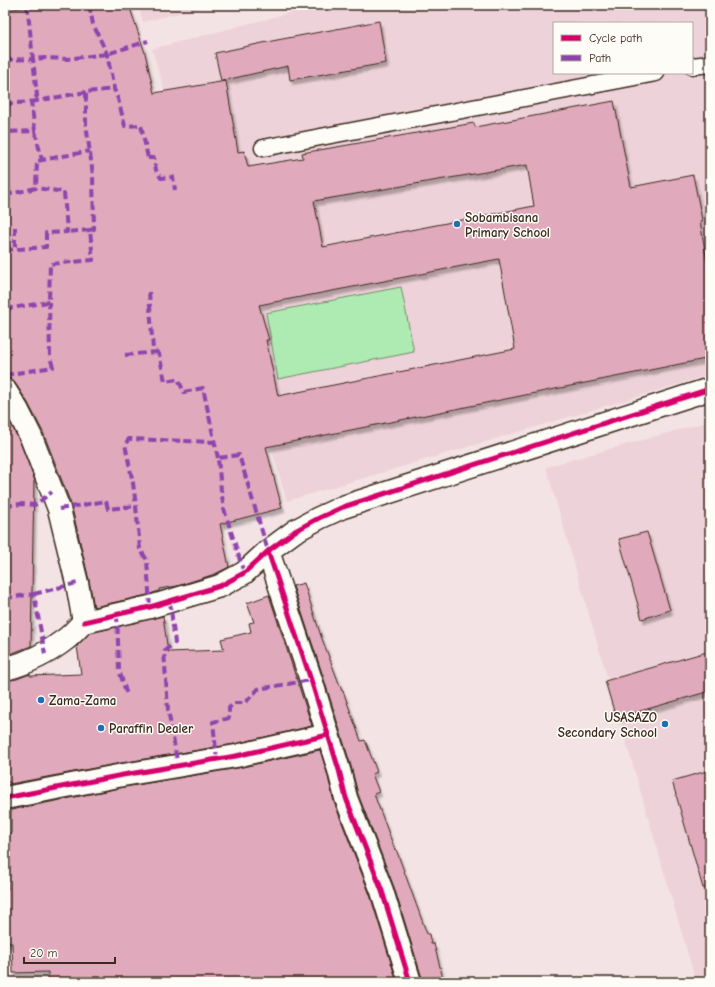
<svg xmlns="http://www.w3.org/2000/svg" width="715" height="987" font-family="'Comic Neue',sans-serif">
	<defs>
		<filter id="shadow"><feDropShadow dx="2.5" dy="4.5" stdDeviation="1" flood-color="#0004"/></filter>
	</defs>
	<rect width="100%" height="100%" fill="#f4e3e5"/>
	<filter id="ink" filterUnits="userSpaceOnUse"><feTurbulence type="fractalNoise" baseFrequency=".025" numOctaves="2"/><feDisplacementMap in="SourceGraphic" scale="8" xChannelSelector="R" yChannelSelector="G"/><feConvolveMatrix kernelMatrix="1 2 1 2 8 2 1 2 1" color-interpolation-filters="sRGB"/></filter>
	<g filter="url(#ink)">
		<path fill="#eed2d9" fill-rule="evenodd" d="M138,5H212L143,22Z
			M319,5H710V375L287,501L152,49ZM554,23H692V73H554Z
			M710,421V980L704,982H696L546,467Z"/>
		<path fill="#adebb2" stroke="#748a68" d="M401,287L414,352L278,379L266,313Z"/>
		<path fill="#e0a9bc" stroke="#3b2a1e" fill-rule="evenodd" filter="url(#shadow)" d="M29,5H129L145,53L154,93L226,81L238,152L244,151L248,167L303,158L302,153L474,123L475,127L614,101L631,187L693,175L702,220L700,221L710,281V358L266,447L282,508L220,524L229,567L215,574L177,586L159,589V591L147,595L94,607L89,580L71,504L43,432L28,403L15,383L11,379L5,378V84L9,83L5,41V10L29,7ZM527,165L534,206L323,247L314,201ZM499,259L515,349L278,396L266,340H269L259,305Z
			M379,21L386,63L290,80L288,66L221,81L215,53L277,40Z
			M5,413L20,442L35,481H34L31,646L5,656Z
			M647,532L670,610L642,619L619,539Z
			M304,583L321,636L342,691H343L361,741L365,740L377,772L372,774L379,792L374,794L395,850L396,849L427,934H429L431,944H434L444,982H422V978L394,887L358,794L351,766L323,676L293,586Z
			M269,595L312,726L234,744L121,763L10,784V782H5V681L17,679L30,674V676L81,674L77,646L90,633L163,616L168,652L224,650L221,639L251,632L249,623L254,622L247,603Z
			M710,651V691L616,718L605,681Z
			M320,750L327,773L334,802L370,895L397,982H48V972L13,973L12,943H5V890L8,889L6,834L11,833V810L125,787L238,768Z
			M710,770V887L703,888L672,781Z"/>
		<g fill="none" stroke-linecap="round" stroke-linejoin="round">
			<g stroke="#3b2a1e" stroke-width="19">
				<path id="service" d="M692,66L710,64
					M263,148L656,73"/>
			</g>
			<g stroke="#3b2a1e" stroke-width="25">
				<path id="minor" d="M5,390L17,409L31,437L59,509L77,583L84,622C78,627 73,634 66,639C47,654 28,663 5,669
					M268,551L311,680L339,770L346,798L382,891L410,982
					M84,622L150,607L220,586L244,573L268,551L295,531L319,518L343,507L710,389
					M5,798L123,775L236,756L328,735"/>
			</g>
			<use href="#service" stroke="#fdfcf7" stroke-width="16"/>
			<use href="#minor" stroke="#fdfcf7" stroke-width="22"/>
			<path stroke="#8e44ad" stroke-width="4" stroke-dasharray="8 4" stroke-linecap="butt" d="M26,5L28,12L33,59L45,58L67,59L107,54L148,41
				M89,5L93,24L107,54L114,89L118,99L125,126L141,125L148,158H145
				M5,60L33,59L37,96L31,102
				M31,102L86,92
				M5,104L31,102L35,131L5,132
				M35,131L42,160
				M148,158H154L156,170L161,178L173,177L175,190
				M5,195L36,188L37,161L90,151
				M15,227V249
				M90,230L94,229L93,175L86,124V92L114,89
				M5,250L46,247V233L67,232L64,192L36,188
				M149,292L151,320L152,338L153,349L159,354L165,381L178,379L184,392L203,388L218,458
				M5,309L49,302L50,264L93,260L90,230L67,232
				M125,355L157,352
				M5,375L53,367L50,357L49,302
				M5,506L20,504L35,505L52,492
				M59,509L106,501L108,509L136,506
				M244,573L224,509L221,490L218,458L239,455L268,551
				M34,594L77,583
				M5,598L34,594L45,654
				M170,601L175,643L164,651L168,709L178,766
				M150,607L147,560L140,549L136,506L133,483L125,444L129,439L214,442
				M117,614L119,670L127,695
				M217,760L213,722L229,718V708L234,703H245L258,689L311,680"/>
			<g stroke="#fdfcf7" stroke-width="8">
				<path id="cycleway" d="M268,551L311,680L339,770L346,798L382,891L410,982
					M84,622L150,607L220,586L244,573L268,551L295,531L319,518L343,507L710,389
					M5,798L123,775L236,756L328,735"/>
			</g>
			<use href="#cycleway" stroke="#d6006c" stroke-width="5"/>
		</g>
	</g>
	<g fill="#1f6fb2" stroke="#fdfcf7" stroke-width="1.5">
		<circle cx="457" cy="224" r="4"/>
		<circle cx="41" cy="700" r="4"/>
		<circle cx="665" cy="724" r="4"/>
		<circle cx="101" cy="728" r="4"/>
	</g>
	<g text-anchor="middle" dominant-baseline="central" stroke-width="3" stroke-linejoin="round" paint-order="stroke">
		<g font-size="13" font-weight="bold" fill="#3b2a1e" stroke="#fdfcf7" text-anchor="start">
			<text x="465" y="217">Sobambisana<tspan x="465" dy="15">Primary School</tspan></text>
			<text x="49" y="700">Zama-Zama</text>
			<text x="657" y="717" text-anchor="end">USASAZO<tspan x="657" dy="15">Secondary School</tspan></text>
			<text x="109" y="728">Paraffin Dealer</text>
		</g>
	</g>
	<rect width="715" height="987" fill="none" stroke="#fdfcf7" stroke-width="20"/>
	<rect x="10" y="10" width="695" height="967" fill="none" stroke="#3b2a1e" stroke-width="1.5" filter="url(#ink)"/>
	<rect x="553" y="22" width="140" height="52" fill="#fdfcf7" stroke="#afa8a0"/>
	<rect x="561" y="35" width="20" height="6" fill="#d6006c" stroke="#afa8a0"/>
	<text x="589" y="42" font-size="12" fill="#3b2a1e">Cycle path</text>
	<rect x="561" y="55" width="20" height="6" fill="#8e44ad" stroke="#afa8a0"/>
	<text x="589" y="62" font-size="12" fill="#3b2a1e">Path</text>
	<path d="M24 957v6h91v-6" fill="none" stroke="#3b2a1e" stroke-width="2"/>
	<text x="30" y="957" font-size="12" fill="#3b2a1e" stroke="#fdfcf7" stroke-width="3" paint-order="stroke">20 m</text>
</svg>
